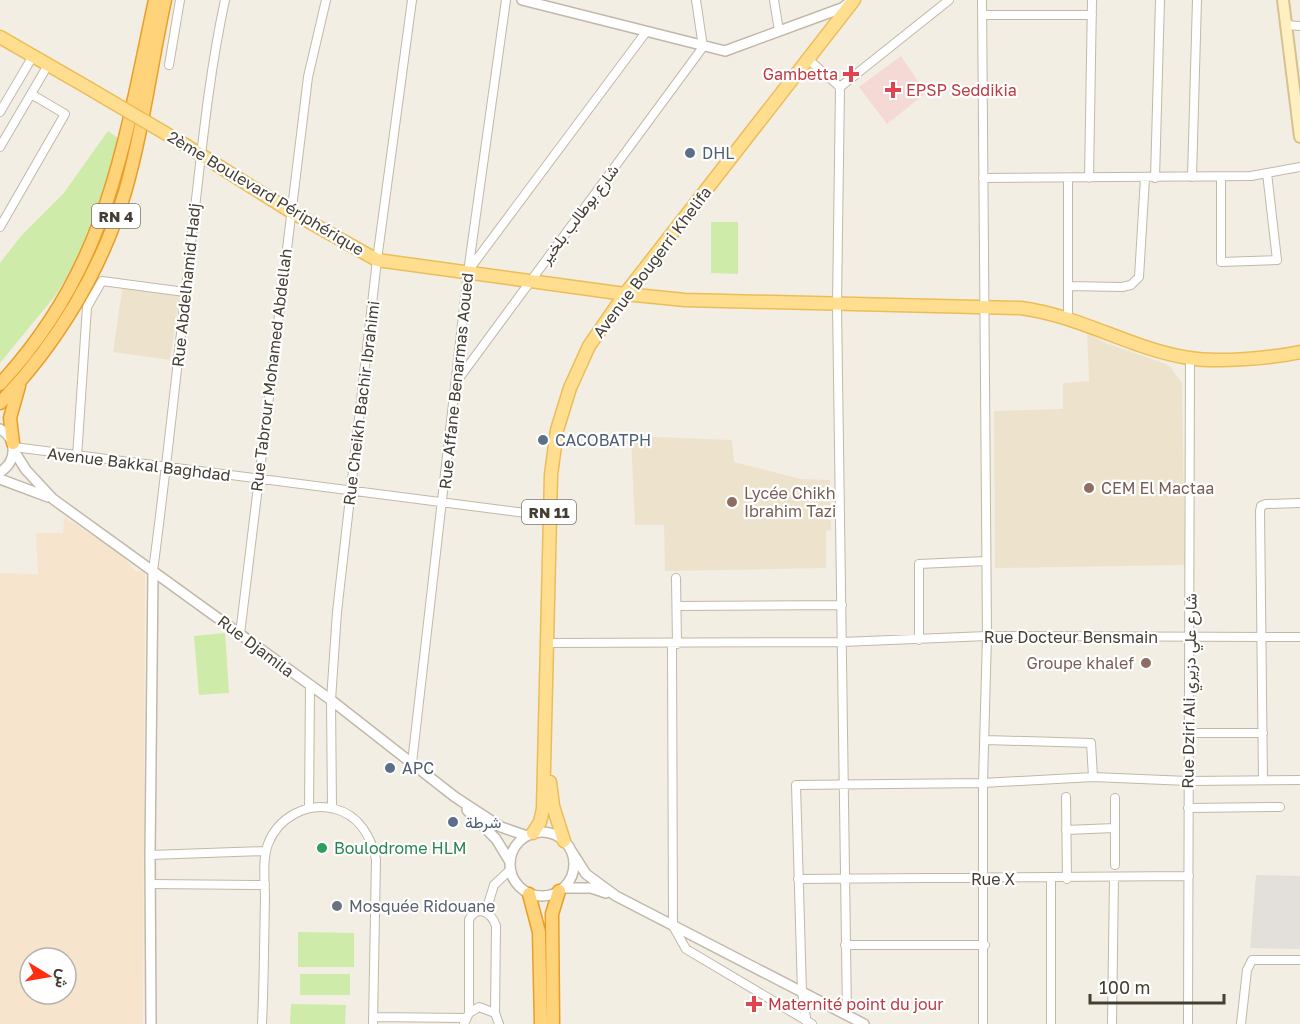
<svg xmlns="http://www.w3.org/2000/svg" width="1300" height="1024" font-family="'Golos Text',Vazirmatn,sans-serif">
	<rect width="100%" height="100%" fill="#f3eee3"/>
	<path fill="#f7e4cc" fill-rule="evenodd" d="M64,517L121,554L135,571L145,572L143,1024H0V573L38,574L36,533H63ZM30,958H66V994H30Z"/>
	<path fill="#ede3cc" d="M123,284L180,293L170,360L113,352Z
		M1087,333L1106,343L1169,365L1182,383L1185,565L995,568L994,411L1063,409V383L1089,381Z
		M631,436L732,440L734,462L801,479L830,480L831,530L826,531V568L665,571L664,525H635Z"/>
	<path fill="#f5d9d5" d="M901,56L926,93L887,124L859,87Z"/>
	<path fill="#ceeba9" d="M108,131L121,140L87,244L55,296L0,363V263L21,236L63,194Z
		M711,222H738V274L711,273Z
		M225,633L229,693L199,695L194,636Z
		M298,932L354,933V967H298Z
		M300,974H350V995H300Z
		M291,1004L346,1005L345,1024H290Z"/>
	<path fill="#e3e0dc" d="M1256,875L1300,876V949L1250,948Z"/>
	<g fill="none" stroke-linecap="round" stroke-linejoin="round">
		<g stroke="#c2b8a8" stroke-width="10">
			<path id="minor" d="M774,0L779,31
				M982,0L987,636L983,783V1024
				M982,15H1092
				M1286,25L1300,26
				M809,60L840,87
				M169,65L180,0
				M840,87L837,305L847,1015
				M840,87L949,0
				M0,112L33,56
				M0,147L48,65
				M1192,177L1197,0
				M1221,177V262L1277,260L1267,173
				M983,178L1251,176L1300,167
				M1089,178L1092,0
				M1155,178L1160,0
				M0,227L65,114L31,94
				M468,271L646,32
				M1068,286L1122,287L1131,285L1139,277L1145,178
				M1068,317V179
				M457,381L703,47L696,0
				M14,447L549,516
				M77,457L87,307L102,281L185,292
				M153,571C169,450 181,329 195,208C203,138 210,69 225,0
				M676,578L677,644
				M677,606L842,605
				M240,634L308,77L326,0
				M919,640V564L986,561
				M545,643L842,642L987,636L1300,637
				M672,644L673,926L686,949L812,1024
				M1189,733H1263
				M986,740L1091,743L1093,777
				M412,763L468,272L506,0
				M1263,780L1260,511L1261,506L1266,504L1300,503
				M1066,797L1067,879
				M1115,798V865
				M309,808L310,687
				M332,808L331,700L337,612L377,260L412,0
				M1188,808L1280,807
				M1066,830L1114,828
				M150,855L266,851
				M798,879L1189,876
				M1051,879V1024
				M150,884L265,885
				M486,911L494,885L510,870
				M845,945H985
				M469,1013V920C477,903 492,913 496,926L495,1013
				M374,1017L465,1018
				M262,1024C264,982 264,941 265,899C265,882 262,860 268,844C278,818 307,801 335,809C359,815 371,837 376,859L373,1024
				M464,1024L469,1013L479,1007L495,1013L499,1024
				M807,1024L802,992L796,785L983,783L1093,777L1188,781L1300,780
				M1112,1024L1114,878
				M1188,1024L1190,358
				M1241,1024L1247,970L1252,960H1300"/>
		</g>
		<g stroke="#c2b8a8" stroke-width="12">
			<path id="tertiary" d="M522,0L725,51L842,8L850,2
				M0,429C18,439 17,462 0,472
				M14,451L26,470L53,499L331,700L455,797L501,827L527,836
				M0,479L48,497
				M467,810L496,839L510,862
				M510 864a32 32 0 1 1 64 0a32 32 0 1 1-64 0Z
				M570,849L586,874L616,896L864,1024
				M563,888H591L606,893
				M151,1024L150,855L153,571"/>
		</g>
		<g stroke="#d6c28f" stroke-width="14">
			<path id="secondary" d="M1283,0L1300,137"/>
		</g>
		<g stroke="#ebbd59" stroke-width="15">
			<path id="primary" d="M0,37L85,86
				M187,146L290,211L377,260L625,294L685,300L1021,308C1081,316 1131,349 1189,358C1217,363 1272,358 1300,352
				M550,782L553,806L564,841
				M533,833L540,822L543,809L551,475L557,430L570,388L589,346L625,294L854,0"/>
		</g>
		<g stroke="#e89e29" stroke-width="15">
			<path id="trunk" d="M0,384C108,268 123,148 155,0
				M0,403C57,344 101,271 125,192C143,130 151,64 165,0
				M13,443L10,418L19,386
				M529,894L539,932L541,1024
				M553,1024L552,914L559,891"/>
		</g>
		<use href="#minor" stroke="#fff" stroke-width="8"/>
		<use href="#tertiary" stroke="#fff" stroke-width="9"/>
		<use href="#secondary" stroke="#ffefc1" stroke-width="10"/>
		<use href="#primary" stroke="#ffde90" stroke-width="12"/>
		<use href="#trunk" stroke="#ffd379" stroke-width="12"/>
		<g stroke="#ebbd59" stroke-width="15" stroke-linecap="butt">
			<path id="primary-bridge" d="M85,86L187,146"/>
		</g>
		<use href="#primary-bridge" stroke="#ffde90" stroke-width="12"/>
	</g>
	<g fill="#e0444e" stroke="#fff" stroke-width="2">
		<path d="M848 65h6v6h6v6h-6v6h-6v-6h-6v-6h6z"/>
		<path d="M890 81h6v6h6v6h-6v6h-6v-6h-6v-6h6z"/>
		<path d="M751 995h6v6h6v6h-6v6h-6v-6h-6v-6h6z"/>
	</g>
	<g fill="#5c6f8a" stroke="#fff" stroke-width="2">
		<circle cx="690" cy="153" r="6"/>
		<circle cx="543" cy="440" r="6"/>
		<circle cx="390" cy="768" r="6"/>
		<circle cx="453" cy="822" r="6"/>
	</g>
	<g fill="#8d6e63" stroke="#fff" stroke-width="2">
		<circle cx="1089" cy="488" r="6"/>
		<circle cx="732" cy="502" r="6"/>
		<circle cx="1146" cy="663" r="6"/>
	</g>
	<circle fill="#2e9e5b" stroke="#fff" stroke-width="2" cx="322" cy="848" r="6"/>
	<circle fill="#6b7280" stroke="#fff" stroke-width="2" cx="337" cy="906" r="6"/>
	<g text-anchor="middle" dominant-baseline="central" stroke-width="4.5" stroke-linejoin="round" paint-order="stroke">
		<g fill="#fff" stroke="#7d7870" stroke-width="1.5">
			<rect x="92" y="204" width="48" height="24" rx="4.5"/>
			<rect x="522" y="500" width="54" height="24" rx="4.5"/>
		</g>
		<g font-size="15" font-weight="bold" fill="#453e33">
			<text x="116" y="216">RN 4</text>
			<text x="549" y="512">RN 11</text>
		</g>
		<g font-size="16" fill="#be3a42" stroke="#fff" text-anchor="start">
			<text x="838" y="74" text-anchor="end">Gambetta</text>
			<text x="906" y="90">EPSP Seddikia</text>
			<text x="768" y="1004">Maternité point du jour</text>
		</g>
		<g font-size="16" fill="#4e5e75" stroke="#fff" text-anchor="start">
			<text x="702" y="153">DHL</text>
			<text x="555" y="440">CACOBATPH</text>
			<text x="402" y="768">APC</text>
			<text x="465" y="822">شرطة</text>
		</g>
		<g font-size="16" fill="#453e33" stroke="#fff">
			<text transform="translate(266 193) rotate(31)">2ème Boulevard Périphérique</text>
			<text transform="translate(579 214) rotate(-53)">شارع بوطالب بلخير</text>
			<text transform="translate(652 262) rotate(-53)">Avenue Bougerri Khelifa</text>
			<text transform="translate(186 285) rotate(-84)">Rue Abdelhamid Hadj</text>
			<text transform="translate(271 370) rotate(-83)">Rue Tabrour Mohamed Abdellah</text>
			<text transform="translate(456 381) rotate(-84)">Rue Affane Benarmas Aoued</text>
			<text transform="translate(361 403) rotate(-83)">Rue Cheikh Bachir Ibrahimi</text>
			<text transform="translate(139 464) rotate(7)">Avenue Bakkal Baghdad</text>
			<text x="1071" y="637">Rue Docteur Bensmain</text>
			<text transform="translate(256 646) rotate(37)">Rue Djamila</text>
			<text transform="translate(1189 691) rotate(-89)">Rue Dziri Ali شارع علي دزيري</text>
			<text x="993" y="879">Rue X</text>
		</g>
		<g font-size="16" fill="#785e54" stroke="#fff" text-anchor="start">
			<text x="1101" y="488">CEM El Mactaa</text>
			<text x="744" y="493">Lycée Chikh<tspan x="744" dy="18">Ibrahim Tazi</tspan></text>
			<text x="1134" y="663" text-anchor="end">Groupe khalef</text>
		</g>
		<g font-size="16" fill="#27864d" stroke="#fff" text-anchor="start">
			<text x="334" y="848">Boulodrome HLM</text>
		</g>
		<g font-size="16" fill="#5b616d" stroke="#fff" text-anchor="start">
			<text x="349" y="906">Mosquée Ridouane</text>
		</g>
	</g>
	<g transform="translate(48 976) rotate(101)"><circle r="28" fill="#ffffff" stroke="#b5b2ad" stroke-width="1.5"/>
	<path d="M0-4.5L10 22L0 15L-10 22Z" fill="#ff2e0e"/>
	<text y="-9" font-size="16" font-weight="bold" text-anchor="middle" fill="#453e33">ش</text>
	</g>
	<path d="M1090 994v9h134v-9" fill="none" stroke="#453e33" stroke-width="3"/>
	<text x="1099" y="994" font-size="18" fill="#453e33" stroke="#ffffff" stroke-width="4.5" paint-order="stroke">100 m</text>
</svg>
